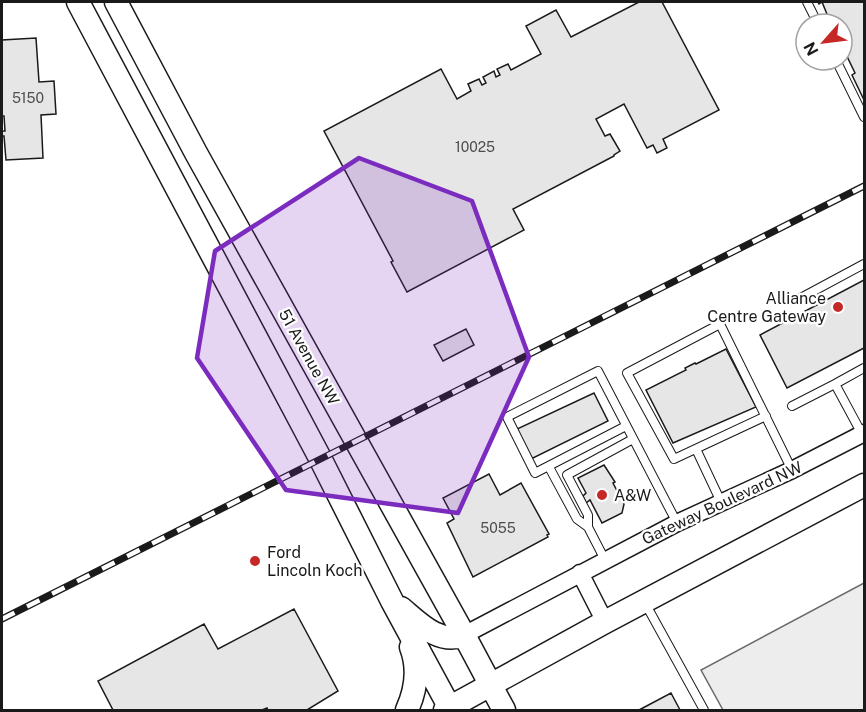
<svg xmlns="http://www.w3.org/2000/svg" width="866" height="712" font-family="'Public Sans',sans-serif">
	<rect width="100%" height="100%" fill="#fff"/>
	<path fill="#ededed" stroke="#6a6a6a" stroke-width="1.5" d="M864,583V710H723L701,670Z"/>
	<path fill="#e6e6e6" stroke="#1a1a1a" stroke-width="1.5" d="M639,2H662L719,110L663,139L667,148L657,153L653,145L647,148L624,104L596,119L605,136L610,134L620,151L614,155V156L513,209L524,230L407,292L391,262L393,261L324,131L441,69L457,99L471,91L468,84L479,79L482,85L486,83L483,77L494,71L496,77L500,75L497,69L508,64L511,70L541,54L526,26L556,10L571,37Z
		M818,2H864V100L852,75L855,73L842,46V24H831L822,2L819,4Z
		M36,38L39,82L54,81L56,114L41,115L43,158L6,160L4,136H2V131H5L4,116H2V40Z
		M864,280V348L787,388L760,335Z
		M466,329L474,345L443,361L434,345Z
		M726,349L756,407L673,443L646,390L686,370L685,368L695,363L696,364Z
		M594,393L608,421L531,459L517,429Z
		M604,465L615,482L613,483L624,504L622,513L602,523L590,500L586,503L583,496L586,493L578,478Z
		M489,474L500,495L521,483L549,534L547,535L548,537L473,577L447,523L454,519L443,498Z
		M294,609L338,691L307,710H268L267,708L262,710H113L98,681L204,624L218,649Z
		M671,693L680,710H639Z"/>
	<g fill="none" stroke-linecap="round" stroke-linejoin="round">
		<g stroke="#1a1a1a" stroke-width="10">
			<path id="lane" d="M807,2L818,24
				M836,60L864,117
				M797,300L864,264
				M835,384L864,368
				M792,406L835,384L862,434
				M766,416L674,459L627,373L720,324L792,470
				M626,426L535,473L507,417L598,371L677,523
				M696,449L721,502
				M549,467L577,519L588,527L605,560
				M588,527V515L567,475L633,439
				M645,603L704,710"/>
		</g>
		<g stroke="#1a1a1a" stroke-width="19">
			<path id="street" d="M580,573L605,622
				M464,635L677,523L792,470L864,433"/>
		</g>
		<g stroke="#1a1a1a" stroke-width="25">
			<path id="secondary" d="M78,2L320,458L392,601L451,710
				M116,2L196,153L464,635L504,710
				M401,608C419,623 439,645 464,635
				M407,710C416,690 419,668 411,647
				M445,710L605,622L864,485"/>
		</g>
		<use href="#lane" stroke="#fff" stroke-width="8"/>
		<use href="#street" stroke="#fff" stroke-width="16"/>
		<use href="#secondary" stroke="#fff" stroke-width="22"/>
		<g stroke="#1a1a1a" stroke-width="7">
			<path id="rail" d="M2,619L864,186"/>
		</g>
		<use href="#rail" stroke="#fff" stroke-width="4.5" stroke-dasharray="14" stroke-linecap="butt"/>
	</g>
	<path fill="#7b2cbf" fill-opacity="0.2" stroke="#7b2cbf" stroke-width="4.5" stroke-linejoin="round" d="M359,158L472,201L529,357L458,513L286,490L197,358L215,251Z"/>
	<g fill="#c62828" stroke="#fff" stroke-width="2">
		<circle cx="838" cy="307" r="6"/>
		<circle cx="602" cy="495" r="6"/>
		<circle cx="255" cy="561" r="6"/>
	</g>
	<g text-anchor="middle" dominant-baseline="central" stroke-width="4.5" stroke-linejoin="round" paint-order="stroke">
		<g font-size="14" fill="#4d4d4d">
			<text x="28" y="98">5150</text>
			<text x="475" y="147">10025</text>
			<text x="498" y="528">5055</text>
		</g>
		<g font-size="16" fill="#1a1a1a" stroke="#fff" text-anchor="start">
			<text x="826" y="298" text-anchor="end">Alliance<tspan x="826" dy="18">Centre Gateway</tspan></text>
			<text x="614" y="495">A&amp;W</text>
			<text x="267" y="552">Ford<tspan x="267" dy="18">Lincoln Koch</tspan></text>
		</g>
		<g font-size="16" fill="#1a1a1a" stroke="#fff">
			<text transform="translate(309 357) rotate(61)">51 Avenue NW</text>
			<text transform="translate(722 503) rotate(-25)">Gateway Boulevard NW</text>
		</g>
	</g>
	<rect width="866" height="712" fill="none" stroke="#1a1a1a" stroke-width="6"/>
	<g transform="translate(824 42) rotate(242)"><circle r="28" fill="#ffffff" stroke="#a3a3a3" stroke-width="1.5"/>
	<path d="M0-4.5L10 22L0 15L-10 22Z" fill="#c62828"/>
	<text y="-9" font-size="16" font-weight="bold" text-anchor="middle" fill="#1a1a1a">N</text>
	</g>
</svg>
